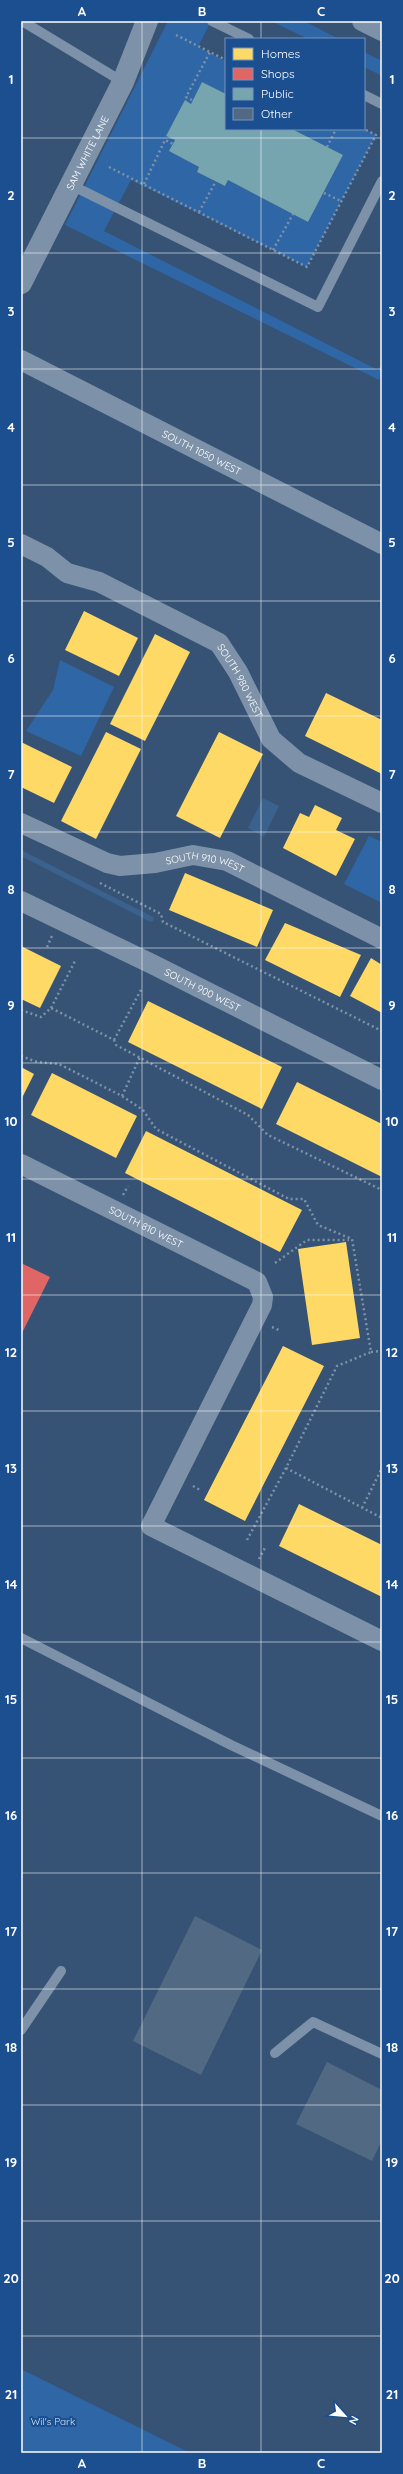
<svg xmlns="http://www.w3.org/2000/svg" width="403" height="2474" font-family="Quicksand,sans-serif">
	<rect width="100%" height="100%" fill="#365274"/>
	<path fill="#2f66a5" d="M168,21H211L198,47L226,61V94L202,82L191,104L185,101L166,136L175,140L170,151L199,167L197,172L225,186L228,180L308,222L343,155L292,129H364L376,135L307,267L131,180L104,231L378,370L382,363V374L379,380L65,225Z
		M271,21H304L339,39H308Z
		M364,52L382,61V76L364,67Z
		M60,660L114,687L81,756L26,731L53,690Z
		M369,836L382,842V903L344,884Z
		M21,2369L190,2453H21Z"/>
	<path fill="#3b618d" d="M263,798L279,806L264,837L248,828Z"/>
	<path fill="#ffd966" d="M84,611L138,638L119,676L65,650Z
		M155,634L190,652L145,741L110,724Z
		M326,693L382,720V774L305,736Z
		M106,732L141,749L96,839L61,821Z
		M219,732L263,754L220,838L176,816Z
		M21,742L72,767L54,803L21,787Z
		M315,805L342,818L336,830L355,839L336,876L283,848L300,813L309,817Z
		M185,873L273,910L257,947L169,910Z
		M285,923L361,955L340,997L265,960Z
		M21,946L61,966L40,1008L21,999Z
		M371,958L382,965V1013L350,996Z
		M148,1001L282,1067L262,1109L128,1042Z
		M21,1067L34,1074L21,1100Z
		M52,1073L137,1116L116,1158L31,1115Z
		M297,1082L382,1124V1177L276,1124Z
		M146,1131L302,1210L280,1252L125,1173Z
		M346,1242L360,1338L312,1345L298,1249Z
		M283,1346L324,1366L245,1521L204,1500Z
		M299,1504L382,1545V1597L279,1546Z"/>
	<path fill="#e06666" d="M21,1263L50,1277L21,1335Z"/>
	<path fill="#76a5af" d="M202,82L226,94V129H292L343,155L308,222L228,180L225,186L197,172L199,167L169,151L175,140L166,136L185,100L191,104Z"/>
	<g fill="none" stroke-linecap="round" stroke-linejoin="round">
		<path stroke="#3b618d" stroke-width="5.5" d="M21,853L151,919"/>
	</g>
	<path fill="#526984" d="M195,1916L262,1950L201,2075L133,2041Z
		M327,2062L382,2090V2140L372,2161L296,2124Z"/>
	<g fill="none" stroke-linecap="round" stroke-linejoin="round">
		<path stroke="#7d92a8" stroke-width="2.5" stroke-dasharray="2 3" stroke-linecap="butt" d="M176,35L226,60
			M192,100L186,97L210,52
			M327,147L336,129
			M109,167L307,267L376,135L364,129
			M144,184L165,140L173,144
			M324,193L341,201
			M199,212L216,181
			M273,250L293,214
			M100,883L161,914L163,922L382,1031
			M47,947L52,936
			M51,1008L75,961
			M21,1010L41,1017L51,1008L114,1040L116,1045L248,1115L268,1135L382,1190
			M114,1040L142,988
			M21,1056L37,1062L59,1064L122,1096L143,1110L156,1129L289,1199H304L318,1225L352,1239L371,1352L337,1366L286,1468L382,1518
			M122,1096L140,1057
			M123,1195L128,1186
			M275,1263L307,1240H349
			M272,1327L281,1331
			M371,1352L382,1351
			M193,1486L200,1490
			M362,1508L382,1468
			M247,1540L286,1468
			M259,1559L265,1548"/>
		<path stroke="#7d92a8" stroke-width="10" d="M22,21L123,82
			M212,21L249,39
			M364,95L382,104
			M71,185L318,307L382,181
			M21,1638L231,1745L382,1816
			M21,2030L61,1971
			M275,2053L313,2022L382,2054"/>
		<g stroke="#7d92a8" stroke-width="20">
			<path d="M362,21L382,31"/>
			<path id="s1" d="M21,360L382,544"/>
			<path id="s2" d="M21,544L47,557L67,573L99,582L219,643L238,672L271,739L299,763L382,803"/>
			<path id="s3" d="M21,823L107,863L120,866L155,863L193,855L227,861L382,939"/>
			<path id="s4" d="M21,901L154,965L382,1080"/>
			<path id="s5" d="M21,1164L257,1282L263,1297L262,1305L151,1526L382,1641"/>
		</g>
		<path stroke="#7d92a8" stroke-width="22" id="s6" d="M21,283L123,82L147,21"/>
	</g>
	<path fill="none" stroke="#fff" stroke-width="1" stroke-opacity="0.55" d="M142,21V2453M261,21V39M261,129V2453M21,138H382M21,253H382M21,369H382M21,485H382M21,601H382M21,716H382M21,832H382M21,948H382M21,1063H382M21,1179H382M21,1295H382M21,1411H382M21,1526H382M21,1642H382M21,1758H382M21,1873H382M21,1989H382M21,2105H382M21,2221H382M21,2336H382"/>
	<g text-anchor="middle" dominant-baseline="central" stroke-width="4" stroke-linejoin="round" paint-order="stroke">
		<g font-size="10" fill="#fff" stroke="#1b4f8f">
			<text stroke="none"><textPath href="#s6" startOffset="146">SAM WHITE LANE</textPath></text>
			<text stroke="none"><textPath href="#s1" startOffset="203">SOUTH 1050 WEST</textPath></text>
			<text stroke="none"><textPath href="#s2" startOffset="266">SOUTH 980 WEST</textPath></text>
			<text stroke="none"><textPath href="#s3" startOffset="195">SOUTH 910 WEST</textPath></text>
			<text stroke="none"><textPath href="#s4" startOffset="202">SOUTH 900 WEST</textPath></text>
			<text stroke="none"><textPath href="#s5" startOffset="140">SOUTH 810 WEST</textPath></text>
		</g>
		<g font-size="10" fill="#cfe3fa" stroke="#1b4f8f">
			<text x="53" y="2421">Wil's Park</text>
		</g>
	</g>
	<rect width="403" height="2474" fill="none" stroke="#1b4f8f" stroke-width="44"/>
	<rect x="225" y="38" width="140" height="92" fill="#1b4f8f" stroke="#7695bc"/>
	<rect x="233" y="48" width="20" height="12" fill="#ffd966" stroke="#7695bc"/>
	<text x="261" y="58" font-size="12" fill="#ffffff">Homes</text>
	<rect x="233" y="68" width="20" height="12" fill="#e06666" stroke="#7695bc"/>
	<text x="261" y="78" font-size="12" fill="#ffffff">Shops</text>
	<rect x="233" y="88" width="20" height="12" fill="#76a5af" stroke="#7695bc"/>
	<text x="261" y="98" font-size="12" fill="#ffffff">Public</text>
	<rect x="233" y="108" width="20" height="12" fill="#526984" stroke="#7695bc"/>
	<text x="261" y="118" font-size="12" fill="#ffffff">Other</text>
	<g transform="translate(345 2416) rotate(117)" stroke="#1b4f8f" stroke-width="3" paint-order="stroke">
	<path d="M0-3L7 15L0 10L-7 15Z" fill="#ffffff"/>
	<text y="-6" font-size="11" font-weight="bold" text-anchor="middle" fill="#ffffff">N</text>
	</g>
	<rect x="22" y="22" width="359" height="2430" fill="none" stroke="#fff" stroke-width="1.5"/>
	<g font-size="13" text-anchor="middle" font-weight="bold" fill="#fff">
		<text x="82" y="16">A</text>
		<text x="202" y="16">B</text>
		<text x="321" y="16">C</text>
		<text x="11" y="84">1</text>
		<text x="392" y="84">1</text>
		<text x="11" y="200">2</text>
		<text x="392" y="200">2</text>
		<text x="11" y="316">3</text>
		<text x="392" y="316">3</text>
		<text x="11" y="432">4</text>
		<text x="392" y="432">4</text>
		<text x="11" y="547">5</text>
		<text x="392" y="547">5</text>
		<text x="11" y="663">6</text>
		<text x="392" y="663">6</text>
		<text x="11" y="779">7</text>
		<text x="392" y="779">7</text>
		<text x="11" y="894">8</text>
		<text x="392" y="894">8</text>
		<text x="11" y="1010">9</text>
		<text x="392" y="1010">9</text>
		<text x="11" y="1126">10</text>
		<text x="392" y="1126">10</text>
		<text x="11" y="1242">11</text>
		<text x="392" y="1242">11</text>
		<text x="11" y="1357">12</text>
		<text x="392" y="1357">12</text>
		<text x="11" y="1473">13</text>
		<text x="392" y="1473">13</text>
		<text x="11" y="1589">14</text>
		<text x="392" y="1589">14</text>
		<text x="11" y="1704">15</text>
		<text x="392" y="1704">15</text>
		<text x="11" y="1820">16</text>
		<text x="392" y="1820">16</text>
		<text x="11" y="1936">17</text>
		<text x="392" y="1936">17</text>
		<text x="11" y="2052">18</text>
		<text x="392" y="2052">18</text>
		<text x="11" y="2167">19</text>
		<text x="392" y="2167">19</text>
		<text x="11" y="2283">20</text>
		<text x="392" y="2283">20</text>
		<text x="11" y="2399">21</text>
		<text x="392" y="2399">21</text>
		<text x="82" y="2468">A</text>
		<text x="202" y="2468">B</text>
		<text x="321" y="2468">C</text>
	</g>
</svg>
